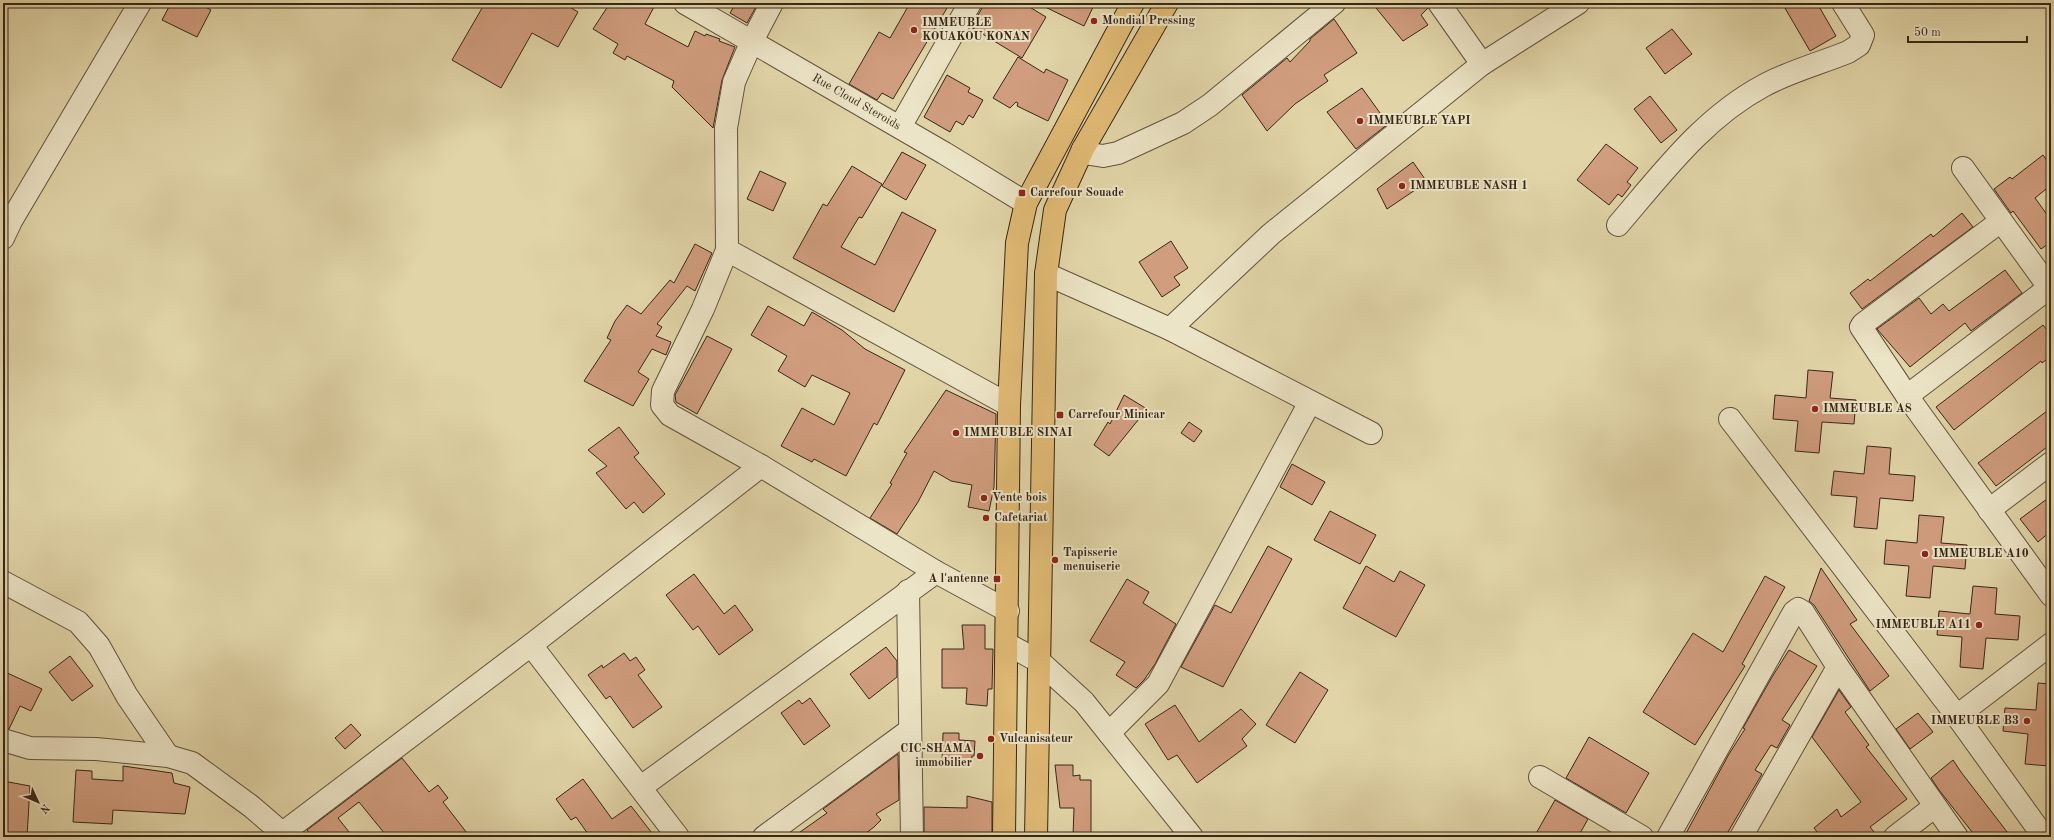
<svg xmlns="http://www.w3.org/2000/svg" width="2054" height="840" font-family="'Old Standard TT',serif">
	<rect width="100%" height="100%" fill="#e1d5a8"/>
	<filter id="stains"><feTurbulence type="fractalNoise" baseFrequency=".005" numOctaves="4"/><feColorMatrix values="0 0 0 0 .2 0 0 0 0 .09 0 0 0 0 .02 0 0 0 .5 -.17"/></filter>
	<radialGradient id="worn" r=".72"><stop offset=".6" stop-color="#630" stop-opacity="0"/><stop offset="1" stop-color="#630" stop-opacity=".3"/></radialGradient>
	<path fill="#d09d7e" stroke="#382618" d="M171,3H198L211,10L197,37L162,20Z
		M485,3H563L578,12L558,47L532,33L501,88L452,60Z
		M610,3H656L645,24L688,47L695,31L705,36L706,34L720,39L719,41L735,47L722,80L713,128L672,87L674,81L627,56L625,60L613,53L618,44L593,29Z
		M736,3H758L747,23L730,13Z
		M910,3H950L893,99L882,93L877,100L849,84L879,32L890,38Z
		M985,3H1023L1046,17L1022,58L971,27Z
		M1037,3H1095L1084,26Z
		M1372,3H1427L1428,8L1421,15L1428,25L1403,41Z
		M1782,3H1817L1836,36L1810,51Z
		M1334,19L1357,53L1324,75L1328,81L1295,104L1267,131L1242,95L1287,58L1290,62L1310,41V39Z
		M1672,29L1692,54L1665,74L1646,48Z
		M1018,57L1044,73L1046,69L1068,80L1048,121L1017,106L1018,103L1016,102L1010,108L993,98Z
		M947,75L970,88L968,92L983,100L973,118L969,115L963,125L956,121L950,132L924,117Z
		M1362,88L1388,124L1356,149L1327,112Z
		M1650,96L1677,130L1661,143L1634,109Z
		M1606,144L1638,168L1627,182L1631,185L1622,197L1618,194L1609,205L1577,180Z
		M902,152L926,165L906,200L882,186Z
		M2043,155L2051,166V185L2035,198L2051,220V242L2041,249L2013,211L2011,213L1994,189L2010,177L2012,179Z
		M1413,162L1427,182L1387,209L1377,189Z
		M852,166L882,184L862,218L859,217L841,247L875,265L902,212L936,230L894,312L793,258L823,204L827,206Z
		M760,171L786,183L773,211L747,199Z
		M1962,213L1973,227L1862,309L1850,293L1868,279L1870,281L1931,234L1933,237Z
		M1171,241L1188,268L1174,277L1180,285L1162,297L1139,262Z
		M695,244L712,253L695,291L687,286L657,324L662,327L656,336L671,342L666,355L652,349L638,372L649,379L633,406L584,381L611,340L607,338L615,321L627,305L641,314L670,280L674,283Z
		M2005,270L2022,293L1971,331L1965,323L1910,367L1877,329L1919,298L1931,314L1943,304L1949,311Z
		M768,306L804,326L812,312L842,330L865,349L905,370L877,425L874,423L846,476L814,459L812,462L781,446L802,408L834,425L850,393L812,375L805,387L778,371L787,356L751,335Z
		M2043,325L2051,335V356L2042,363L2041,361L1954,430L1936,407Z
		M707,336L732,349L697,414L676,402L675,395Z
		M1808,370L1833,372L1830,398L1856,400L1854,424L1822,422L1819,453L1795,451L1798,421L1773,419L1775,395L1806,398Z
		M946,390L996,414L994,487L989,511L968,507L972,485L951,481L934,471L918,502L897,534L870,518L892,484L890,483L907,453L904,452Z
		M1124,395L1147,409L1109,456L1094,445L1108,422L1110,424Z
		M2051,408V444L1996,486L1978,463Z
		M1189,422L1202,431L1194,442L1181,433Z
		M619,427L639,453L634,457L665,494L643,513L634,502L626,509L596,473L607,466L588,450Z
		M1867,446L1891,448L1889,474L1915,476L1913,501L1880,498L1877,529L1854,527L1857,497L1831,495L1834,471L1864,474Z
		M1292,464L1325,482L1312,505L1280,487Z
		M2051,496V531L2038,542L2020,519Z
		M1330,511L1376,535L1360,564L1314,540Z
		M1919,515L1944,517L1941,543L1967,545L1965,569L1933,566L1930,598L1906,596L1909,566L1884,564L1886,540L1917,543Z
		M1268,546L1292,559L1223,687L1181,667L1215,605L1231,613Z
		M1366,566L1394,582L1400,571L1425,585L1396,637L1343,608Z
		M1821,568L1857,620L1850,624L1889,676L1870,691L1814,605L1809,601Z
		M694,574L724,614L735,605L753,630L719,655L698,626L693,630L666,595Z
		M1765,576L1785,587L1742,664L1745,666L1695,745L1643,712L1693,633L1723,652Z
		M1127,579L1149,592L1143,603L1176,624L1155,664L1144,680L1136,688L1116,675L1125,662L1090,641Z
		M1973,586L1997,588L1995,614L2020,616L2018,640L1986,638L1983,669L1960,667L1962,637L1937,635L1939,611L1970,614Z
		M962,625H985V649H993L992,689H988L987,706L966,704L967,688H942V649H964Z
		M886,647L897,661V677L869,699L850,674Z
		M1789,650L1817,666L1782,720L1790,725L1777,748L1771,745L1755,770L1762,774L1725,837H1684L1729,754L1745,729L1743,728L1772,677Z
		M624,653L630,661L636,657L645,670L638,675L662,707L633,728L610,696L606,699L588,675L602,665L603,668Z
		M70,656L93,686L72,701L49,672Z
		M3,671L42,689L31,711L20,706L9,729L3,728Z
		M1300,672L1328,690L1295,743L1266,725Z
		M2038,683L2051,684L2049,766L2025,764L2028,734L2003,731L2005,708L2036,710Z
		M1839,690L1851,707L1845,712L1869,745L1866,747L1907,799L1870,827L1874,832L1867,837H1821L1814,828L1837,809L1841,817L1861,802L1812,737Z
		M810,698L830,726L804,745L781,713L799,700L802,704Z
		M1175,705L1199,742L1241,709L1256,724L1242,739L1247,746L1197,783L1177,755L1168,760L1145,724Z
		M1918,713L1933,732L1910,749L1896,729Z
		M351,724L361,735L345,749L335,738Z
		M943,733H959V740L975,741L974,756H972L971,764H942Z
		M1589,737L1649,773L1626,813L1566,778Z
		M898,754L899,800L876,814L881,820L874,827L861,837H793L827,813L823,809Z
		M402,758L429,792L438,785L448,798L443,802L470,837H392L388,832L385,834L359,802L338,818L353,837H312L307,830Z
		M1953,760L1961,772L2011,837H1976L1939,790L1931,778Z
		M1055,765H1073V776L1080,775V780H1091V837H1073L1074,808H1060Z
		M123,766L172,773L174,783L190,787L185,814L113,810L112,824L73,822L76,770L92,771V779L123,781Z
		M583,779L612,819L631,806L655,837H590L576,817L571,820L556,799Z
		M3,781L30,786L27,837H3Z
		M967,796L992,802V837H924V807L967,808Z
		M1555,800L1588,819L1578,837H1534Z"/>
	<g fill="none" stroke-linecap="round" stroke-linejoin="round">
		<g stroke="#62523c" stroke-width="24">
			<g id="minor">
				<path id="s1" d="M685,3L944,153L1026,203"/>
				<path d="M772,3L752,41L734,82L726,128L727,250L703,309L663,391L662,405L670,415L761,466L936,572L1008,611"/>
				<path d="M1439,3L1482,64"/>
				<path d="M900,127L970,3"/>
				<path d="M1083,149L1084,153L1103,156L1118,153L1183,123L1210,105L1334,3"/>
				<path d="M1963,168L2051,290"/>
				<path d="M2001,221L1863,324L1861,327L1907,396L2051,595"/>
				<path d="M1618,225C1661,175 1703,118 1763,86C1788,72 1821,63 1848,52L1859,45L1863,35L1843,3"/>
				<path d="M3,238L11,221L140,3"/>
				<path d="M727,250L1009,405"/>
				<path d="M1046,274L1170,329L1371,433"/>
				<path d="M1170,329L1271,234L1482,64L1578,3"/>
				<path d="M1907,396L2049,288"/>
				<path d="M1730,419L1957,716L2044,837"/>
				<path d="M1989,510L2051,463"/>
				<path d="M3,582L78,622L99,646L127,696L168,756"/>
				<path d="M908,591L912,837"/>
				<path d="M1007,644L1040,662L1084,702L1192,837"/>
				<path d="M531,645L678,837"/>
				<path d="M1957,716L2051,644"/>
				<path d="M1109,733L1158,684L1310,402"/>
				<path d="M3,740L30,748L96,749L168,756L192,763L252,807L287,837"/>
				<path d="M1540,777L1642,837"/>
				<path d="M641,787L936,572"/>
				<path d="M284,832L531,645L761,466"/>
				<path d="M764,837L910,730"/>
				<path d="M1668,837L1794,612L1798,609L1803,612L1838,667L1957,837"/>
				<path d="M1741,837L1838,667"/>
				<path d="M1895,837L1934,807"/>
			</g>
		</g>
		<g stroke="#382618" stroke-width="24">
			<path id="major" d="M1004,837L1009,405L1017,243L1026,203L1133,3
				M1036,837L1046,274L1055,210L1083,149L1167,3"/>
		</g>
		<use href="#minor" stroke="#ece4c6" stroke-width="22"/>
		<use href="#major" stroke="#e0ba74" stroke-width="22"/>
	</g>
	<g fill="#8f2418" stroke="#ece4c6" stroke-width="1.5">
		<circle cx="1094" cy="21" r="4"/>
		<circle cx="914" cy="30" r="4"/>
		<circle cx="1360" cy="121" r="4"/>
		<circle cx="1402" cy="186" r="4"/>
		<rect x="1018" y="189" width="8" height="8" rx="2"/>
		<circle cx="1815" cy="409" r="4"/>
		<rect x="1056" y="411" width="8" height="8" rx="2"/>
		<circle cx="956" cy="433" r="4"/>
		<circle cx="984" cy="498" r="4"/>
		<circle cx="986" cy="518" r="4"/>
		<circle cx="1925" cy="554" r="4"/>
		<circle cx="1055" cy="560" r="4"/>
		<rect x="993" y="575" width="8" height="8" rx="2"/>
		<circle cx="1979" cy="625" r="4"/>
		<circle cx="2027" cy="721" r="4"/>
		<circle cx="991" cy="739" r="4"/>
		<circle cx="980" cy="756" r="4"/>
	</g>
	<g text-anchor="middle" dominant-baseline="central" stroke-width="4" stroke-linejoin="round" paint-order="stroke">
		<g font-size="12" font-weight="bold" fill="#382618" stroke="#ece4c6" text-anchor="start">
			<text x="1102" y="21">Mondial Pressing</text>
			<text x="922" y="23">IMMEUBLE<tspan x="922" dy="14">KOUAKOU KONAN</tspan></text>
			<text x="1368" y="121">IMMEUBLE YAPI</text>
			<text x="1410" y="186">IMMEUBLE NASH 1</text>
			<text x="1030" y="193">Carrefour Souade</text>
			<text x="1823" y="409">IMMEUBLE A8</text>
			<text x="1068" y="415">Carrefour Minicar</text>
			<text x="964" y="433">IMMEUBLE SINAI</text>
			<text x="992" y="498">Vente bois</text>
			<text x="994" y="518">Cafetariat</text>
			<text x="1063" y="553">Tapisserie<tspan x="1063" dy="14">menuiserie</tspan></text>
			<text x="1933" y="554">IMMEUBLE A10</text>
			<text x="989" y="579" text-anchor="end">A l'antenne</text>
			<text x="1971" y="625" text-anchor="end">IMMEUBLE A11</text>
			<text x="2019" y="721" text-anchor="end">IMMEUBLE B3</text>
			<text x="999" y="739">Vulcanisateur</text>
			<text x="972" y="749" text-anchor="end">CIC-SHAMA<tspan x="972" dy="14">immobilier</tspan></text>
		</g>
		<g font-size="12" fill="#382618" stroke="#ece4c6">
			<text stroke="none"><textPath href="#s1" startOffset="198">Rue Cloud Steroids</textPath></text>
		</g>
	</g>
	<rect width="2054" height="840" fill="none" stroke="#e1d5a8" stroke-width="16"/>
	<rect x="4" y="4" width="2046" height="832" fill="none" stroke="#382618" stroke-width="2"/>
	<rect x="8" y="8" width="2038" height="824" fill="none" stroke="#382618"/>
	<g transform="translate(38 802) rotate(134)" stroke="#ece4c6" stroke-width="3" paint-order="stroke">
	<path d="M0-3L7 15L0 10L-7 15Z" fill="#382618"/>
	<text y="-6" font-size="11" font-weight="bold" text-anchor="middle" fill="#382618">N</text>
	</g>
	<path d="M1908 36v6h119v-6" fill="none" stroke="#382618" stroke-width="2"/>
	<text x="1914" y="36" font-size="12" fill="#382618" stroke="#ece4c6" stroke-width="3" paint-order="stroke">50 m</text>
	<rect width="100%" height="100%" filter="url(#stains)"/>
	<rect width="100%" height="100%" fill="url(#worn)"/>
</svg>
